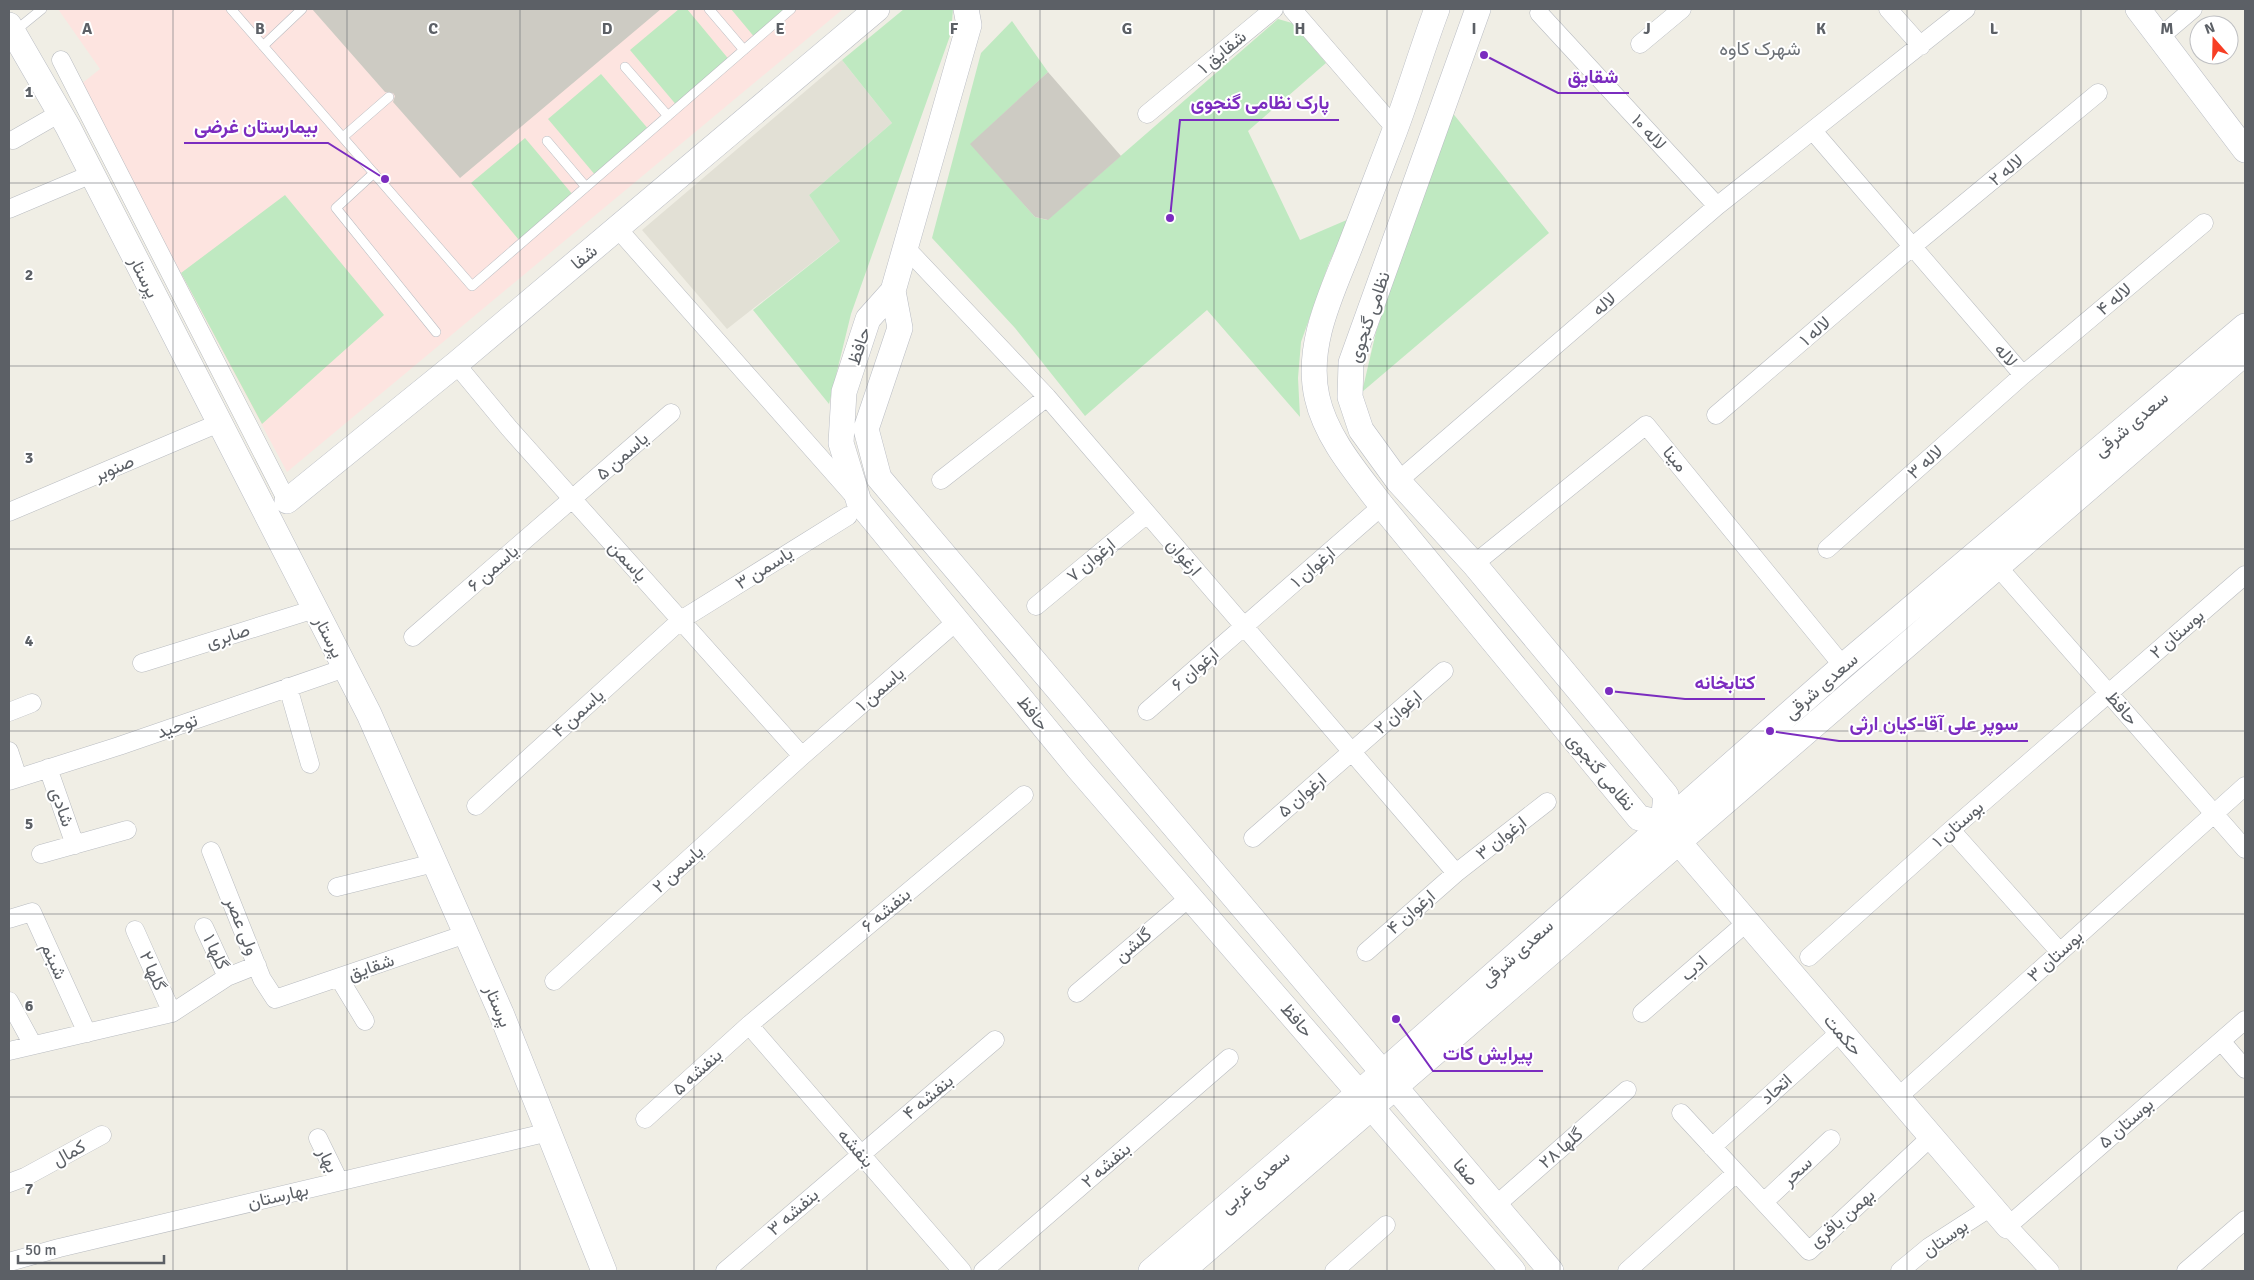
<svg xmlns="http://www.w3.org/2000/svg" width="2254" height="1280" font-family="Signika,Vazirmatn,sans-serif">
	<rect width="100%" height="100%" fill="#f0eee5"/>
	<path fill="#e2e0d5" d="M842,60L892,123L809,195L841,240L727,329L642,230Z"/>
	<path fill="#fde4e0" d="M58,9H843L287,472L80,85L100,69Z"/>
	<path fill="#bfe9c1" d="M679,9H687L731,62L678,107L630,50Z
		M731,9H792L756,39Z
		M904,9H953L951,33L851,314L829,404L753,310L840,241L809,195L892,123L842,60Z
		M1278,19L1292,23L1326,63L1248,131L1300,240L1349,219L1329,263L1301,342L1298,378L1300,417L1207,310L1085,416L1015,328L932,238L981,53L1012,21L1048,72L971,144L1035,217L1047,220Z
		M601,74L650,131L596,176L548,119Z
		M1451,111L1549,233L1362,392L1376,332Z
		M525,138L573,195L519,240L471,183Z
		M285,195L384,315L262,424L181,273Z"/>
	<path fill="#cdcbc3" d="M312,9H661L460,178L393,102L395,96L393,93L385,92Z
		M1048,72L1121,156L1048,220L1035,217L970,144Z"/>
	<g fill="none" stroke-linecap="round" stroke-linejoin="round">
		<g stroke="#b9bcc1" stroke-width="10">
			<path id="lane" d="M231,9L472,286L791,9
				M709,9L744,50
				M15,31L42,9
				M263,46L302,9
				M625,67L668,116
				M343,137L389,97
				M547,141L586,187
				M374,173L336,208L436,332"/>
		</g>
		<g stroke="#b9bcc1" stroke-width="19">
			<path id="street" d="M1292,9L1395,128
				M1888,9L1921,46
				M1539,13L1717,206
				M2160,37L2193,9
				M1640,44L1682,9
				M61,60L287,501
				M1147,114L1274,9
				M1813,131L2023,375
				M13,140L60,113
				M9,209L92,174
				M618,229L854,496
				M905,247L1047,397L1456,873
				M456,364L509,428L802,756
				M1716,415L1913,246L2098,93
				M941,480L1047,397
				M1398,481L1717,206L1966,9
				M9,512L219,423
				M1827,549L2023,375L2204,223
				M1474,564L1646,425L1843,666
				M1998,567L2245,849
				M1036,606L1147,514
				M413,637L671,413
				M142,663L315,609
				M288,687L310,764
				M1147,711L1382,506
				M9,712L32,703
				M9,751L18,778
				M48,768L75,845
				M9,781L119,746L345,668
				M476,806L681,620L848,516
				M1951,830L2060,952
				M1253,838L1444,671
				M211,851L262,979L275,999L466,934
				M41,854L127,830
				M337,887L434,863
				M9,919L32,912L87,1033
				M204,927L227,977
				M135,930L172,1013
				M1366,952L1456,873L1547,802
				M1809,957L1951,830L2245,575
				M339,978L365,1021
				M554,981L802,756L957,621
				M1077,993L1190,897
				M9,1001L33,1045
				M1642,1013L1747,922
				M749,1025L962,1271
				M2221,1041L2245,1069
				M9,1051L172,1013L227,977L257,965
				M1897,1098L2245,786
				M1681,1113L1809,1251L1931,1137
				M645,1119L749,1025L1024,795
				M318,1138L339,1181
				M1712,1147L1840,1032
				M9,1183L25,1177L102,1135
				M1764,1202L1831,1139
				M1495,1206L1627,1090
				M9,1262L59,1248L549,1132
				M725,1271L995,1040
				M983,1271L1229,1058
				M1334,1271L1386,1225
				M1627,1271L1736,1173
				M1900,1271L1929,1247L1991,1207
				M2050,1271L2008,1226L2245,1020
				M2186,1271L2245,1220"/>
		</g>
		<g stroke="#babdc4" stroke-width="26">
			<path id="secondary" d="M966,9L969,25L893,291L868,319L844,392L841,443L859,502L1078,768L1513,1271
				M1437,9C1422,49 1410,90 1395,130C1380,168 1366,206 1351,244C1333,291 1305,344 1317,397C1326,438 1357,473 1382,506L1639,818L1663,823
				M1478,9L1351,363L1350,397L1361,430L1398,481L1474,564L1666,795L1663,823
				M2138,9L2245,150
				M9,25L68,127L369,714L501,1013L604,1271
				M893,291L900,328L866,429L879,478L1551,1271
				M287,501L456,364L877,9
				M1669,831L2008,1226
				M1151,1271L1382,1073L1843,666L2245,326
				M1182,1271L2245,353"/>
		</g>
		<use href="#lane" stroke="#fff" stroke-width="9"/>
		<use href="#street" stroke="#fff" stroke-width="18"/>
		<use href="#secondary" stroke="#fff" stroke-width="25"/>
	</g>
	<path fill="none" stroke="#5c6066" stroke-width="1" stroke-opacity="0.55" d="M173,9V1271M347,9V1271M520,9V1271M694,9V1271M867,9V1271M1040,9V1271M1214,9V1271M1387,9V1271M1560,9V1271M1734,9V1271M1907,9V1271M2081,9V1271M9,183H2245M9,366H2245M9,549H2245M9,731H2245M9,914H2245M9,1097H2245"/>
	<g text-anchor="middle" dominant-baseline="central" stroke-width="4" stroke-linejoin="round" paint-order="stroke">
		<g font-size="18" fill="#5c6066" stroke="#fff">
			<text transform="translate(1222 52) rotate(-40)">شقایق ۱</text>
			<text transform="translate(1649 132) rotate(47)">لاله ۱۰</text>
			<text transform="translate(2006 170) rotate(-40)">لاله ۲</text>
			<text transform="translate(584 257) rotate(-40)">شفا</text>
			<text transform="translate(144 277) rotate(63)">پرستار</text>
			<text transform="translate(2114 299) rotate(-40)">لاله ۴</text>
			<text transform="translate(1604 304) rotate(-41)">لاله</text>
			<text transform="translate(1369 317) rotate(-71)">نظامی گنجوی</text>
			<text transform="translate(1815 331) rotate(-41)">لاله ۱</text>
			<text transform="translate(859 346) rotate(-72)">حافظ</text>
			<text transform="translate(2006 355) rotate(50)">لاله</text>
			<text transform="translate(2131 424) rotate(-40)">سعدی شرقی</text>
			<text transform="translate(622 456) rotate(-41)">یاسمن ۵</text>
			<text transform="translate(1675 459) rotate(50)">مینا</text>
			<text transform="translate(1925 462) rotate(-42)">لاله ۳</text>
			<text transform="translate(114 468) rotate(-23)">صنوبر</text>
			<text transform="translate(1184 557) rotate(49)">ارغوان</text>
			<text transform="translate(1091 560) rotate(-40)">ارغوان ۷</text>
			<text transform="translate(628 561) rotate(48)">یاسمن</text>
			<text transform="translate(1313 567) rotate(-41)">ارغوان ۱</text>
			<text transform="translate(493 568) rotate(-41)">یاسمن ۶</text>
			<text transform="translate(764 568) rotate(-32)">یاسمن ۳</text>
			<text transform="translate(2177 634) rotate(-41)">بوستان ۲</text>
			<text transform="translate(228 636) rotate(-18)">صابری</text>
			<text transform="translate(329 637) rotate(63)">پرستار</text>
			<text transform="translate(1195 669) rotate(-41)">ارغوان ۶</text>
			<text transform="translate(1821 686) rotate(-41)">سعدی شرقی</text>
			<text transform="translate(880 689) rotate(-41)">یاسمن ۱</text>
			<text transform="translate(2122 708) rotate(49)">حافظ</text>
			<text transform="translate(1398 712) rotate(-41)">ارغوان ۲</text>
			<text transform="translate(578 713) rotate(-42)">یاسمن ۴</text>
			<text transform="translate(1033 713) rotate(51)">حافظ</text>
			<text transform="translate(177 726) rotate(-19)">توحید</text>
			<text transform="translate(1601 772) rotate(50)">نظامی گنجوی</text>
			<text transform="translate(1302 795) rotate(-41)">ارغوان ۵</text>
			<text transform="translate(62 807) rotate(71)">شادی</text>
			<text transform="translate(1958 824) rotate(-41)">بوستان ۱</text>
			<text transform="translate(1501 838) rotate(-38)">ارغوان ۳</text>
			<text transform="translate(678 869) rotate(-42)">یاسمن ۲</text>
			<text transform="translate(886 910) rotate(-40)">بنفشه ۶</text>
			<text transform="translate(1411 912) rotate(-41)">ارغوان ۴</text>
			<text transform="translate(242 926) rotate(68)">ولی عصر</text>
			<text transform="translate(1133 945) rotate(-40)">گلشن</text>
			<text transform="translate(216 952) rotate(65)">گلها ۱</text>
			<text transform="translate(1517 953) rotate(-42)">سعدی شرقی</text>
			<text transform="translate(2055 956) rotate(-42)">بوستان ۳</text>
			<text transform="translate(54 961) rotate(66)">شبنم</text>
			<text transform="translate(371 967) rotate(-19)">شقایق</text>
			<text transform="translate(1694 968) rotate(-41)">ادب</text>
			<text transform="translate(153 971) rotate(66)">گلها ۲</text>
			<text transform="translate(498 1006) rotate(67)">پرستار</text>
			<text transform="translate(1297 1020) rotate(49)">حافظ</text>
			<text transform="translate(1843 1035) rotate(49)">حکمت</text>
			<text transform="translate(697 1072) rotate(-42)">بنفشه ۵</text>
			<text transform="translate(1776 1089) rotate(-42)">اتحاد</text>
			<text transform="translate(928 1097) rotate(-40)">بنفشه ۴</text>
			<text transform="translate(2126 1123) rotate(-41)">بوستان ۵</text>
			<text transform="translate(856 1148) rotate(49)">بنفشه</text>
			<text transform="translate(1561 1148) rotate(-41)">گلها ۲۸</text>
			<text transform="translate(69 1153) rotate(-29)">کمال</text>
			<text transform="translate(328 1160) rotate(64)">بهار</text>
			<text transform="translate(1106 1165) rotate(-41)">بنفشه ۲</text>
			<text transform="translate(1797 1171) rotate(-43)">سحر</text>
			<text transform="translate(1466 1172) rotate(49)">صفا</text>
			<text transform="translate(1255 1182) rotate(-41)">سعدی غربی</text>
			<text transform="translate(278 1196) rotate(-13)">بهارستان</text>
			<text transform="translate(793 1212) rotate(-41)">بنفشه ۳</text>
			<text transform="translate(1842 1218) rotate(-41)">بهمن باقری</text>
			<text transform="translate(1945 1238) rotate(-35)">بوستان</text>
		</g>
		<g font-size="19" fill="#6d7278" stroke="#fff">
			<text x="1760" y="49">شهرک کاوه</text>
		</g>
	</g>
	<g font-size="16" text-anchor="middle" font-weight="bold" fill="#5c6066" stroke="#fff" stroke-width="4" stroke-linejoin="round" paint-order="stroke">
		<text x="87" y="34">A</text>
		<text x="260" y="34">B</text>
		<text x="433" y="34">C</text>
		<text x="607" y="34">D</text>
		<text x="780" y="34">E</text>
		<text x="954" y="34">F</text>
		<text x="1127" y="34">G</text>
		<text x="1300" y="34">H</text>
		<text x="1474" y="34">I</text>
		<text x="1647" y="34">J</text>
		<text x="1821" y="34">K</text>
		<text x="1994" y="34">L</text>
		<text x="2167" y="34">M</text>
		<text x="29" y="97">1</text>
		<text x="29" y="280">2</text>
		<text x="29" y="463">3</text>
		<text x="29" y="646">4</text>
		<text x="29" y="829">5</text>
		<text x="29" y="1011">6</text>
		<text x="29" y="1194">7</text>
	</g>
	<path fill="none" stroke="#7b2cbf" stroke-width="2" d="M1484 55L1558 93H1629M1170 218L1180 120H1339M385 179L328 143H184M1609 691L1685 699H1765M1770 731L1839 741H2028M1396 1019L1433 1071H1543"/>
	<g fill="#7b2cbf" stroke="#fff" stroke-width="2">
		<circle cx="1484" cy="55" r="5"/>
		<circle cx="1170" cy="218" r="5"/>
		<circle cx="385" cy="179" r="5"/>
		<circle cx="1609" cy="691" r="5"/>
		<circle cx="1770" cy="731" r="5"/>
		<circle cx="1396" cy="1019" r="5"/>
	</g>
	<g font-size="19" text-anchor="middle" font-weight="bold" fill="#7b2cbf" stroke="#fff" stroke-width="4" stroke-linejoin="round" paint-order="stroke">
		<text x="1593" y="83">شقایق</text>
		<text x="1260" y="109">پارک نظامی گنجوی</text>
		<text x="256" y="133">بیمارستان غرضی</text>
		<text x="1725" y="689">کتابخانه</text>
		<text x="1934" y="730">سوپر علی آقا-کیان ارثی</text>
		<text x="1488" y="1060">پیرایش کات</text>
	</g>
	<rect width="2254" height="1280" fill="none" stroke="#5c6066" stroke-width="20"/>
	<g transform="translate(2214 40) rotate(340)"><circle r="24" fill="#ffffff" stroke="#bebfc2"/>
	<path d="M0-4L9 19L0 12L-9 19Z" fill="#f73e24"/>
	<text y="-8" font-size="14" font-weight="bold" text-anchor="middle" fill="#5c6066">N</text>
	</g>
	<path d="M18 1255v8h146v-8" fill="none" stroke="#5c6066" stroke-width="2.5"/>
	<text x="25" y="1255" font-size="15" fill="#5c6066" stroke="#ffffff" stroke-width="4" paint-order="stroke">50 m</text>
</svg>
